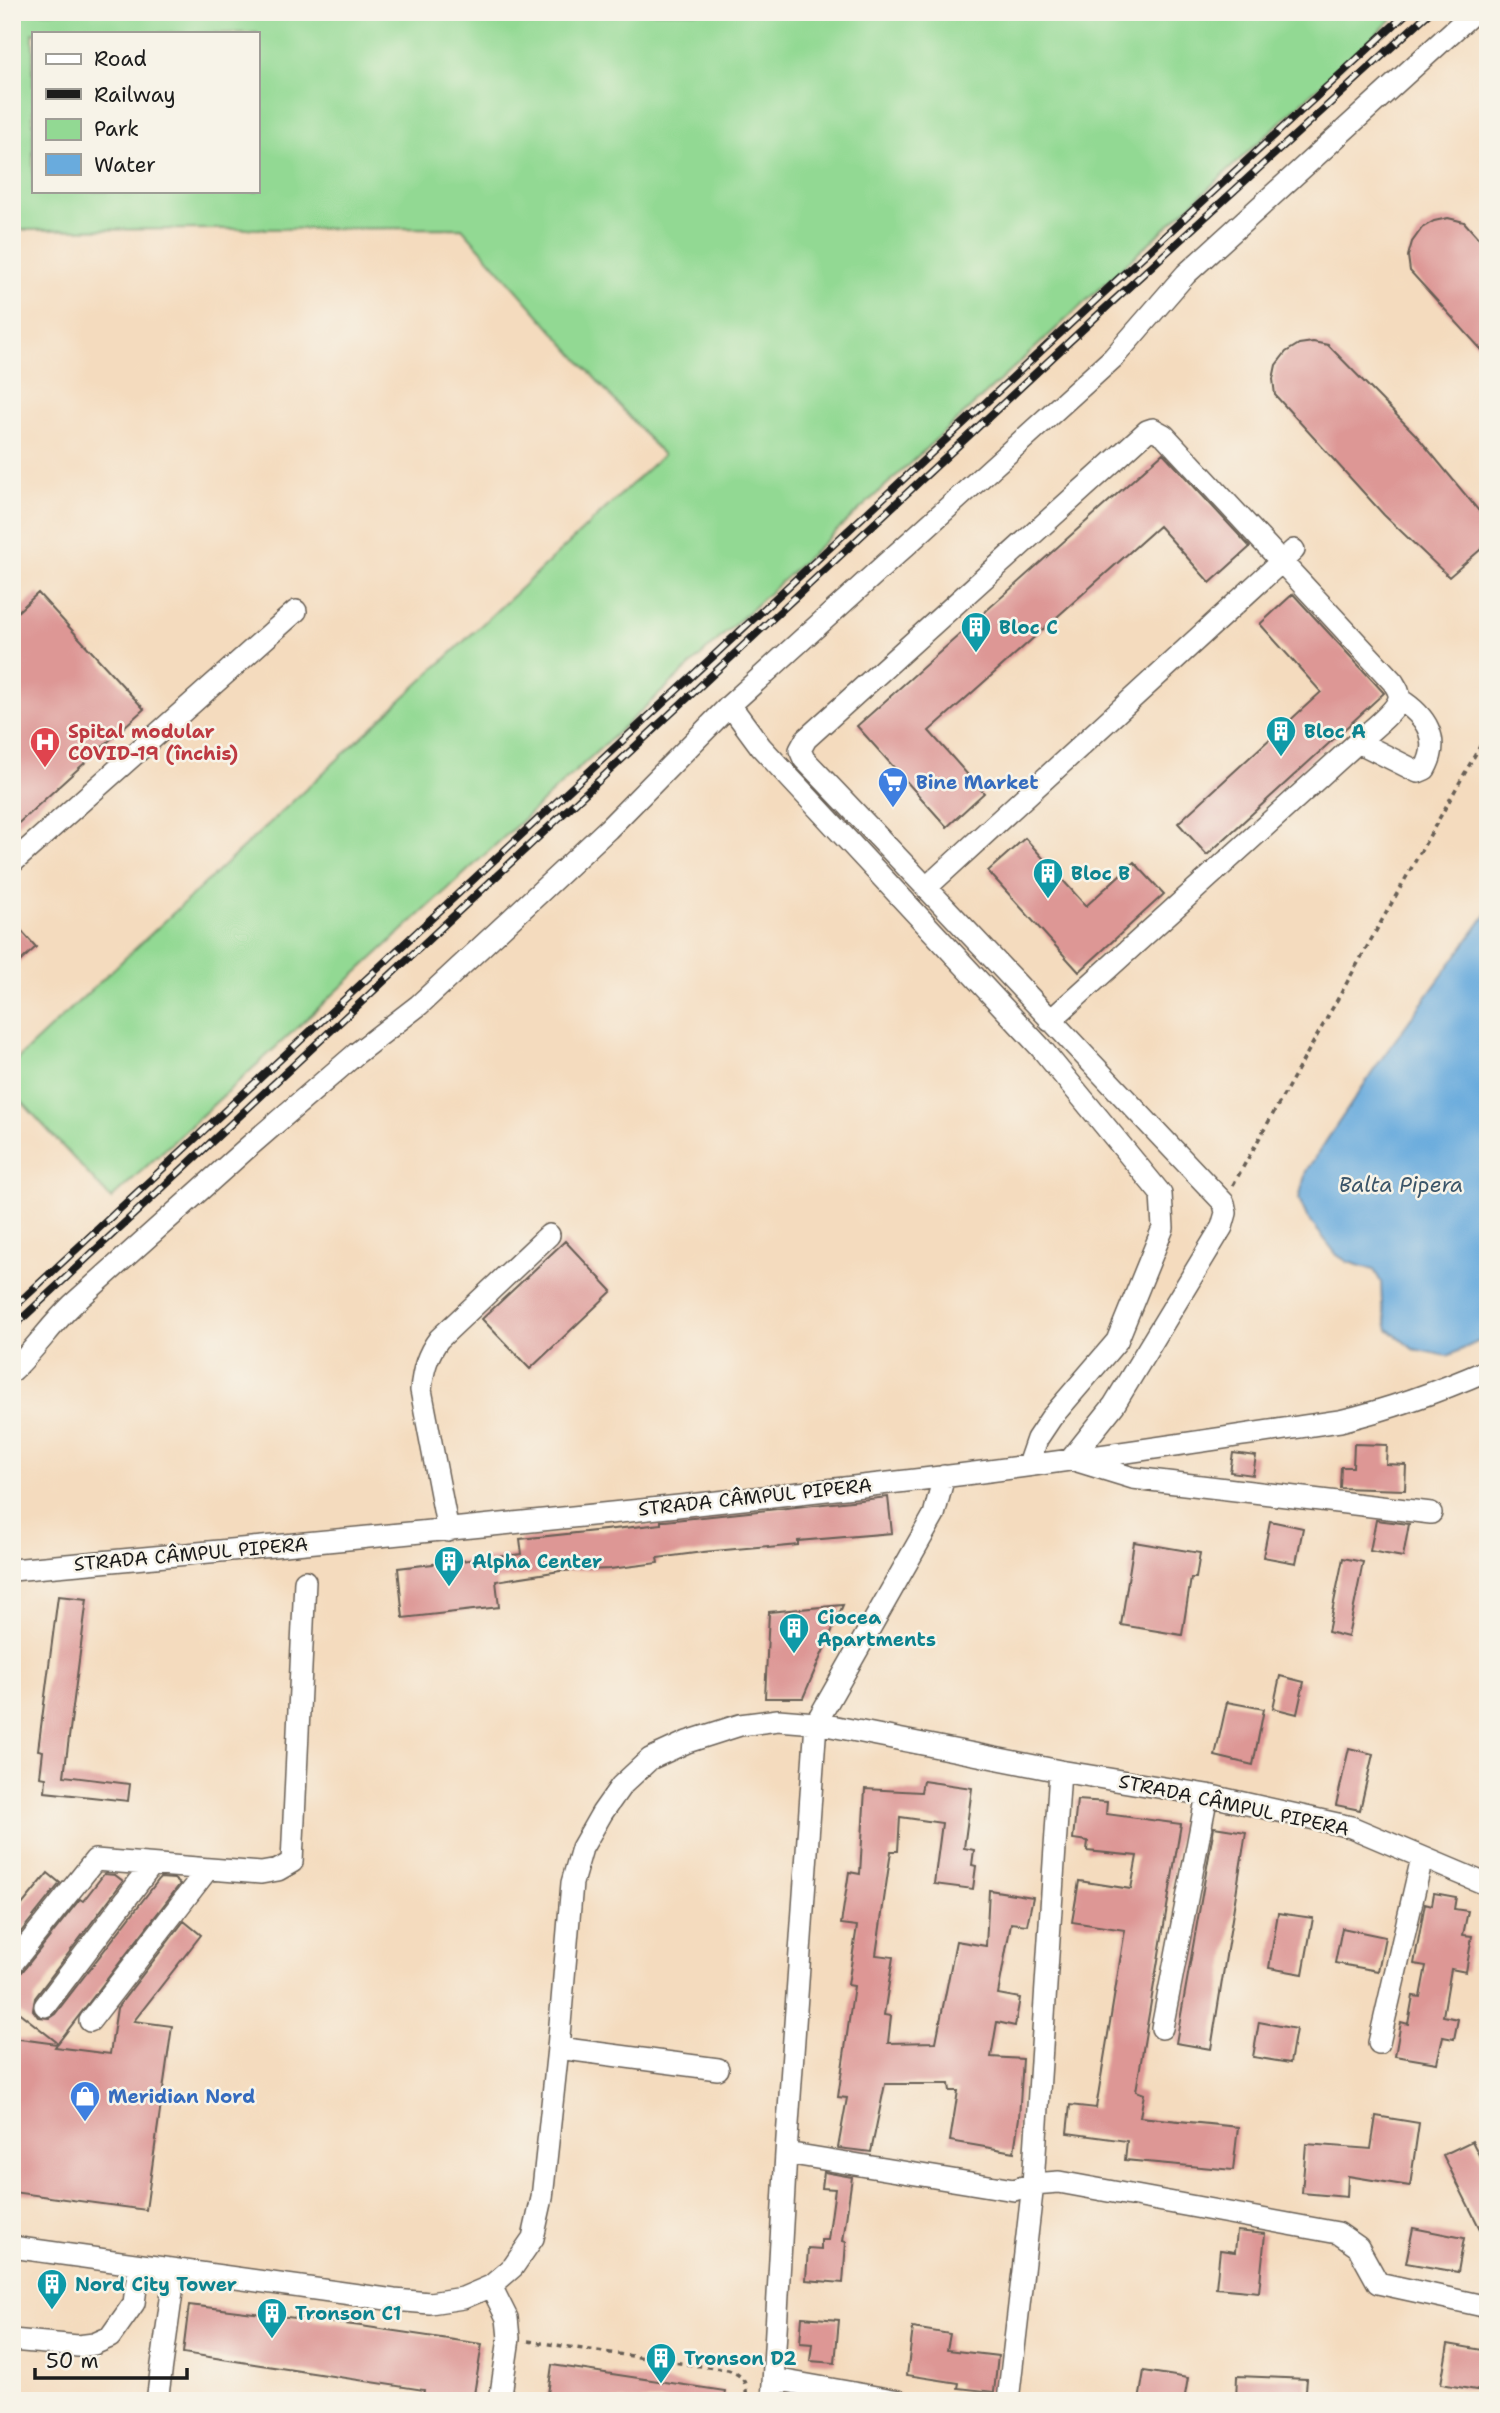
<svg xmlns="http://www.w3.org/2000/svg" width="1500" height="2413" font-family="'Shantell Sans',sans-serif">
	<rect width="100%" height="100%" fill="#f7f3e8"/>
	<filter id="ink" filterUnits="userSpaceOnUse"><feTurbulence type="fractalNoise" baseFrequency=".0143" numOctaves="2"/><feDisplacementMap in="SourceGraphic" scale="14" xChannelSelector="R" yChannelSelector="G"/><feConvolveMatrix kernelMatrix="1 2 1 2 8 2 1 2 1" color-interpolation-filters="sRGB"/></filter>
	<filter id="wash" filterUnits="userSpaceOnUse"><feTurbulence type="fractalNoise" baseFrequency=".00686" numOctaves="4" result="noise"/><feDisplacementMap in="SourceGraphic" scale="28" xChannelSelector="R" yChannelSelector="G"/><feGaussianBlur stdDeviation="1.57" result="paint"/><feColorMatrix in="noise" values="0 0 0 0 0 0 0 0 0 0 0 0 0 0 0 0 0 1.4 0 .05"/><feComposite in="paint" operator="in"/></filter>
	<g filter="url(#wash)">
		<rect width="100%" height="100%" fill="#f4dbbe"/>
		<path fill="#92d993" stroke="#577a58" stroke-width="2" fill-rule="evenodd" d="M12,12H1400L111,1199L12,1091V1064L663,455L462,228L12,230ZM33,33H257V191H33Z"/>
		<path fill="#69abdd" stroke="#42647c" stroke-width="2" d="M1488,912V1337L1448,1356L1413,1349L1388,1329L1382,1305L1381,1282L1374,1270L1348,1262L1337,1255L1307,1217L1299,1199L1306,1171L1380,1061Z"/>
		<g id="blocks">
			<path fill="#dd9795" d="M1448,218L1464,222L1488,249V357L1410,271L1408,256L1412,242L1422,228L1434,221Z
				M1313,342L1328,345L1416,435L1488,522V543L1449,577L1384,515L1275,395L1273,379L1276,365L1286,352L1299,344Z
				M1163,453L1250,547L1210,583L1159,526L929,731L984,793L947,827L857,726Z
				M38,593L144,709L12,829V617Z
				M1293,594L1384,693L1207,855L1178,823L1321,692L1260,624Z
				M1025,838L1086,906L1134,862L1164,894L1079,972L988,871Z
				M12,920L36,947L12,969Z
				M565,1241L612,1291L530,1369L482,1319Z
				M1354,1444L1387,1445L1386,1464L1406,1465L1405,1490L1340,1488L1341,1467H1353Z
				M1233,1453L1256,1456L1253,1475L1230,1472Z
				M888,1497L892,1533L798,1541V1545L768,1548V1546L703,1552L657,1558L658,1563L610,1569L560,1571L496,1581L499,1607L403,1618L398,1568L522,1554L520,1539L661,1524V1521H665Z
				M1376,1520L1409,1524L1403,1557L1370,1551Z
				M1270,1521L1303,1528L1296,1563L1263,1557Z
				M1134,1542L1200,1553L1196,1578H1191L1182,1635L1121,1625Z
				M1343,1558L1363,1562L1348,1637L1328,1632Z
				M58,1596L87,1599L64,1776L130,1784L128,1801L45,1792L46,1778L40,1777L43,1751L38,1750Z
				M843,1605L803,1698H765L769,1612Z
				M1280,1676L1304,1682L1297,1714L1273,1708Z
				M1227,1702L1264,1709L1253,1765L1215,1756Z
				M1349,1748L1373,1754L1360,1810L1336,1805Z
				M923,1781L972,1788L964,1848L974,1850L972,1865L976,1866L973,1889L934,1884L942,1823L900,1817L898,1851H891L876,1955L893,1957L884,2015L891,2016L888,2043L936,2042L956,1941L986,1946L989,1890L1033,1897L1027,1925L1011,1923L998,1994L1020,1998L1015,2026L997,2022L991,2057L1023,2059L1019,2118L1014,2152L950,2141L958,2091H950L949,2084H885L871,2152L838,2148L847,2098L838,2097L854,1986L848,1985L857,1926L841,1924L849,1872L860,1874L865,1789L921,1792Z
				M1077,1800L1107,1802L1106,1814L1181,1824L1136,2091L1144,2094L1140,2117L1238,2127L1233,2170L1125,2160L1127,2141L1067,2133L1070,2105L1096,2108L1125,1930L1072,1922L1079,1881L1131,1889L1137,1856L1087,1851L1088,1841L1073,1839Z
				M1214,1827L1246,1832L1211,2049L1176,2043Z
				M48,1873L60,1883L12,1943V1917Z
				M104,1874L115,1875L123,1881L35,1998L33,2010L38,2017L49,2018L55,2014L160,1878L174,1879L180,1884L58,2043L12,2007V1977L22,1972L80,1899L83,1901Z
				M1434,1893L1456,1897L1454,1909L1468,1911L1463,1935L1472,1936L1466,1972L1451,1969L1443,2016L1458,2019L1454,2039L1443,2037L1437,2063L1395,2056L1401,2022L1408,2024L1413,1996L1420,1997L1426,1966L1414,1964L1425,1903L1432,1905Z
				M1278,1913L1313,1918L1303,1974L1269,1968Z
				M184,1921L201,1935L134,2021L172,2026L146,2210L12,2192V2038L57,2044L55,2047L110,2054L117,2008Z
				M1342,1928L1385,1937L1378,1971L1335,1963Z
				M1259,2022L1296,2029L1290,2063L1253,2057Z
				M1376,2116L1419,2123L1410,2186L1348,2176L1347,2197L1302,2193L1306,2144L1371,2149Z
				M1472,2141L1488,2173V2245L1443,2155Z
				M824,2172L852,2177L843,2241L846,2242L843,2283L806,2280L808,2248L821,2249V2240H828L835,2189L822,2188Z
				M1413,2228L1464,2238L1458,2272L1406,2263Z
				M1237,2231L1265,2234L1259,2292L1216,2288L1220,2250L1235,2252Z
				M189,2305L361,2326L482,2344L473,2401H422L424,2390L183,2353Z
				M802,2317L839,2320L835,2363L810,2361L812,2344L800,2343Z
				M913,2328L950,2334L947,2350L998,2356L994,2392L958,2388L959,2383L907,2375Z
				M1448,2344L1488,2351V2392L1441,2384Z
				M552,2365L725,2391L724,2401H547Z
				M1144,2371L1188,2378L1184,2401H1139Z
				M1237,2376L1307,2379L1305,2401H1236Z"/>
		</g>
	</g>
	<g filter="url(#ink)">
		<use href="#blocks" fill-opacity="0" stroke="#685f55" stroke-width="2"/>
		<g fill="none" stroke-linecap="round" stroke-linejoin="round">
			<g stroke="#685f55" stroke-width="24">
				<path id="minor" d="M730,705L761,747L1041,1048L1161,1194L1163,1228L1117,1341L1051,1418L1037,1439L1028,1465
					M1358,742L1418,772L1425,769C1442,739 1425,715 1399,699
					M12,863L296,611
					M927,887L1294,550
					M1050,1021L1358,742C1368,732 1397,711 1399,698C1400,692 1396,687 1393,682L1164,435L1153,429L1147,431L806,739L800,750L804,759C945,906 1083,1055 1224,1203L1226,1213L1222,1227L1114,1405L1071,1459L1133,1478L1431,1513
					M12,1371C34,1351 50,1326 72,1305L246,1149L357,1053L419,1005L608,829L730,705L1113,358L1186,274L1474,12
					M448,1531L421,1390C423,1370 427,1355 439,1339L549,1235
					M12,1570C322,1542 632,1513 941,1477C1074,1461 1207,1440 1340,1421C1390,1409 1440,1391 1488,1370
					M12,1964L95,1860L261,1873L278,1870L292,1862L305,1581
					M45,2006L151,1866
					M90,2021L207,1870
					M1162,2028L1207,1795
					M1379,2043L1422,1858
					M558,2048L718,2069
					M786,2153L1014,2190L1033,2184L1059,2182L1338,2233L1358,2247L1378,2283L1488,2307
					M12,2247L394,2300L430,2303L463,2298L491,2286L513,2267L533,2238L542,2198L558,2048L572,1883L582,1848L602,1813L621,1786L650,1759L687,1742L740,1725L778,1720L816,1723L1060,1771L1207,1795L1351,1827L1488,1885
					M491,2286L507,2318L509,2338L500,2401
					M12,2340L78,2346L94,2344L110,2337L134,2303L139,2265
					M774,2379L899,2401
					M159,2401L158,2394L175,2270
					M772,2401L786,2153L816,1723L934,1515L944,1476
					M1008,2401L1033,2184L1060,1771"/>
			</g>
			<path stroke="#685f55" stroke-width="3.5" stroke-dasharray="5 5" stroke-linecap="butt" d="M1233,1185L1484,739
				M528,2341L728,2370C745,2376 747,2383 746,2401"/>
			<use href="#minor" stroke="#fff" stroke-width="21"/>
			<g stroke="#1c1c1c" stroke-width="8">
				<path id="rail" d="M12,1309L1114,283L1408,12
					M12,1328L1098,315L1430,12"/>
			</g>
			<use href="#rail" stroke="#f7f3e8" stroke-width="5" stroke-dasharray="16" stroke-linecap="butt"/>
		</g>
	</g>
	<defs>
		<g id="building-pin" transform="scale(1.575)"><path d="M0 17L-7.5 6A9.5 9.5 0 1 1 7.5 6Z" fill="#0f9aa8" stroke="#f7f3e8"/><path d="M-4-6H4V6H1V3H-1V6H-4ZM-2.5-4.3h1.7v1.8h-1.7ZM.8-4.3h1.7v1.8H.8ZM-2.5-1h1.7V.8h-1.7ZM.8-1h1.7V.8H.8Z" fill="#fff"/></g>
		<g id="hospital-pin" transform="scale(1.575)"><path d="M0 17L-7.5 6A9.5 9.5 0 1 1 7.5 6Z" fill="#e0444e" stroke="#f7f3e8"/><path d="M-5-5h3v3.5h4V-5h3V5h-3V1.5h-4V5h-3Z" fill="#fff"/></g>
		<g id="supermarket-pin" transform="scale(1.575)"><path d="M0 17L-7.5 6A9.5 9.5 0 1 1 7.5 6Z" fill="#3f7fe0" stroke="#f7f3e8"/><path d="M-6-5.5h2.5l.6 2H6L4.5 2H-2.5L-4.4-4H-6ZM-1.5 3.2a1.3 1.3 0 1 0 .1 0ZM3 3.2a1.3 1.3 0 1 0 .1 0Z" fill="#fff"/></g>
		<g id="shop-pin" transform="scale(1.575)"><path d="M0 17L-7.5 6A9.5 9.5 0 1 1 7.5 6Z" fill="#3f7fe0" stroke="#f7f3e8"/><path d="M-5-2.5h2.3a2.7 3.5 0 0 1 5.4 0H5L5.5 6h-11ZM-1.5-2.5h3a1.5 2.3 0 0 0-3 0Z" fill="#fff"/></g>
	</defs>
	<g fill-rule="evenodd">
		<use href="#building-pin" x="976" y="627"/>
		<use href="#building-pin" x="1281" y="731"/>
		<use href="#hospital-pin" x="45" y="742"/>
		<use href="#supermarket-pin" x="893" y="782"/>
		<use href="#building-pin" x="1048" y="873"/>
		<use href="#building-pin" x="449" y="1561"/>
		<use href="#building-pin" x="794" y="1628"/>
		<use href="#shop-pin" x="85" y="2096"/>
		<use href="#building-pin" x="52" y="2284"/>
		<use href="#building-pin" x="272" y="2313"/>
		<use href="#building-pin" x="661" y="2358"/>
	</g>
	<g text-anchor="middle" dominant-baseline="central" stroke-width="5" stroke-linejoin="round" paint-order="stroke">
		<g font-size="19" font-weight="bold" fill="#0d838f" stroke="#f7f3e8" text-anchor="start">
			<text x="999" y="627">Bloc C</text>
			<text x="1304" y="731">Bloc A</text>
			<text x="1071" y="873">Bloc B</text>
			<text x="472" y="1561">Alpha Center</text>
			<text x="817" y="1617">Ciocea<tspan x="817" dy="22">Apartments</tspan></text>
			<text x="75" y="2284">Nord City Tower</text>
			<text x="295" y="2313">Tronson C1</text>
			<text x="684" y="2358">Tronson D2</text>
		</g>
		<g font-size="19" font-weight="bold" fill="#be3a42" stroke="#f7f3e8" text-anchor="start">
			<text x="68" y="731">Spital modular<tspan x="68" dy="22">COVID-19 (închis)</tspan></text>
		</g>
		<g font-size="19" font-weight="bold" fill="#366cbe" stroke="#f7f3e8" text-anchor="start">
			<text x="916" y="782">Bine Market</text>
			<text x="108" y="2096">Meridian Nord</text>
		</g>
		<g font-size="19" fill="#1c1c1c" stroke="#f7f3e8">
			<text transform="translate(755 1497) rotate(-6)">STRADA CÂMPUL PIPERA</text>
			<text transform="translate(191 1554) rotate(-5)">STRADA CÂMPUL PIPERA</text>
			<text transform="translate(1234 1805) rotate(12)">STRADA CÂMPUL PIPERA</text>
		</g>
		<g font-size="21" font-style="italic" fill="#3b5569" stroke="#f7f3e8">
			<text x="1401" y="1185">Balta Pipera</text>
		</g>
	</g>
	<rect width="1500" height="2413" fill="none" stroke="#f7f3e8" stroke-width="42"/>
	<rect x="32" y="32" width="228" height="161" fill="#f7f3e8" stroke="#9f9d96" stroke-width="2"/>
	<rect x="46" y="54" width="35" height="10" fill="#ffffff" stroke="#9f9d96" stroke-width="2"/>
	<text x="94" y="66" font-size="21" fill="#1c1c1c">Road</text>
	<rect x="46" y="89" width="35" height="10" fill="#1c1c1c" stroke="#9f9d96" stroke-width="2"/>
	<text x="94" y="102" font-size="21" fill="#1c1c1c">Railway</text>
	<rect x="46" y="119" width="35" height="21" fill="#92d993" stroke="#9f9d96" stroke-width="2"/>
	<text x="94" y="136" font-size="21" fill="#1c1c1c">Park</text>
	<rect x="46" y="154" width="35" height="21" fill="#69abdd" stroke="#9f9d96" stroke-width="2"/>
	<text x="94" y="172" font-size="21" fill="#1c1c1c">Water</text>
	<path d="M35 2368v10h152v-10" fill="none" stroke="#1c1c1c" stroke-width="3.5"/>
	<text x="46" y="2368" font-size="21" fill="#1c1c1c" stroke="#f7f3e8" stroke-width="5" paint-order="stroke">50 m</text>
</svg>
